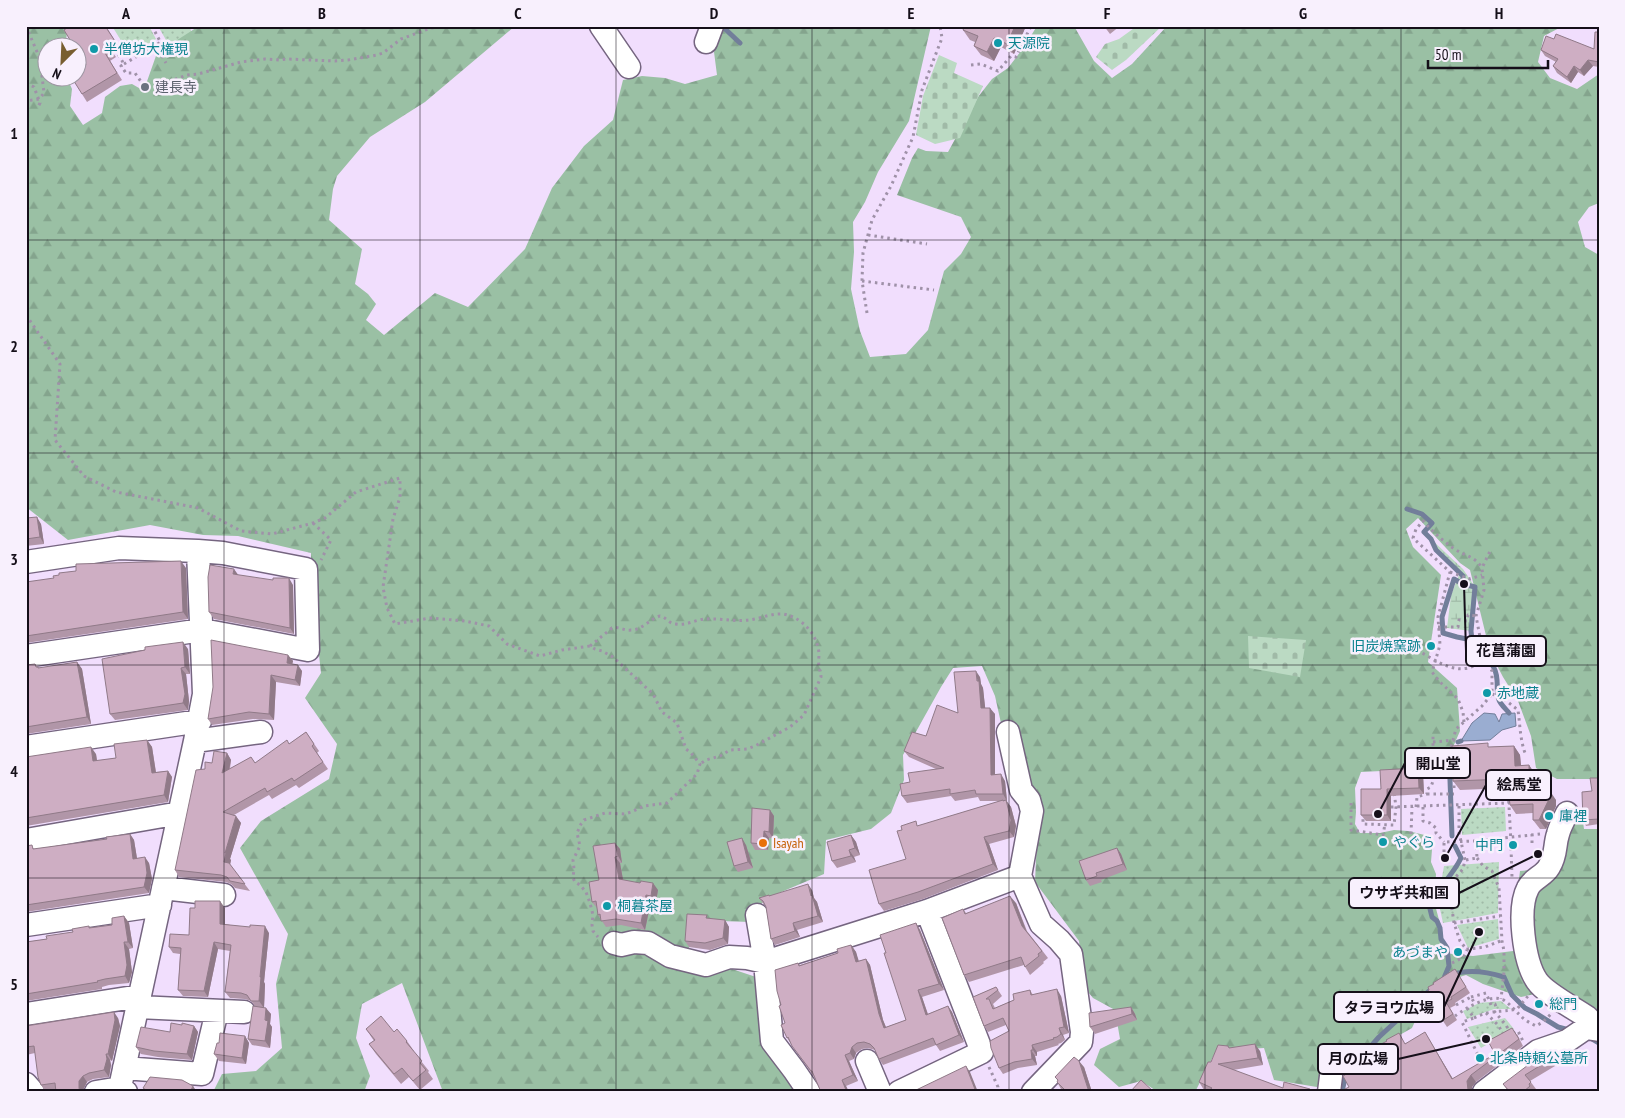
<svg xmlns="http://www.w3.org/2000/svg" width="1625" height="1118" font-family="'PT Sans Narrow','Noto Sans JP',sans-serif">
	<defs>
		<pattern id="green-dots" width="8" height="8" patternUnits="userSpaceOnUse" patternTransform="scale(1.25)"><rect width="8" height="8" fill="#bbdac3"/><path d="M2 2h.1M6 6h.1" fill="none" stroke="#a0baa7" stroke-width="1.8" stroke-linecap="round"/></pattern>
		<pattern id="forest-firs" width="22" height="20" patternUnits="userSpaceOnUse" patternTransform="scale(1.25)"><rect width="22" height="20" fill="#9ac0a4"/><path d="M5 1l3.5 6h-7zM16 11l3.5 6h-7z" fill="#84a48d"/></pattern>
		<pattern id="wetland-marsh" width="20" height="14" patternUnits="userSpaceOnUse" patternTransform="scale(1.25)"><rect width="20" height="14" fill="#bbdac3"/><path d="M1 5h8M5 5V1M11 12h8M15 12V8" fill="none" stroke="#a0baa7"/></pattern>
		<pattern id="cemetery-stones" width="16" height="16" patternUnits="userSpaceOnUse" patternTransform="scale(1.25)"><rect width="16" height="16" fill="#bbdac3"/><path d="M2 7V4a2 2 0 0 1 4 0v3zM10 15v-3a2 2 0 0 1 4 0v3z" fill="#a0baa7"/></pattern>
	</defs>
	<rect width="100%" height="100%" fill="#f1defd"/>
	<path fill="url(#green-dots)" d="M112,26H149L156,39L130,55Z
		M158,26H189L194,37L170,47Z
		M1505,807L1506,831L1462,835L1461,809Z
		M1499,862L1498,913L1443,923L1438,900L1444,866Z
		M1498,919L1499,939L1468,948L1457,925Z
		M1501,1001L1511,1009H1494L1467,1019L1463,1011L1479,1003Z
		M1505,1018L1514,1029L1481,1048L1468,1027Z"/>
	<path fill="url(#forest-firs)" d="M26,26H68L65,47L48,48V78H67L72,89L70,106L83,125L102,113L105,97L120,86L132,84L139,88L145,87L157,53L199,26H515L425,102L370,137L337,176L333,189L329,220L362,249L355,284L368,294L376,304L366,320L384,335L435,293L468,307L525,249L552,188L584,146L613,120L623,80L642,76L665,78L685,84L717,75L714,52L721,35L718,26H931L909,121L878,172L865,202L853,222L854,252L851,289L860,331L870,357L906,354L928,330L944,271L961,254L971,237L961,217L897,195L912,158L918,148L926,151L948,152L978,97L992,79L1008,68L1024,47L1037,26H1074L1094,61L1112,78L1132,64L1167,26H1563L1544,36L1538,62L1550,78L1577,89L1599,74V203L1589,207L1578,222L1585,247L1599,255V779H1557L1536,768L1531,736L1518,701L1503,677L1490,652L1470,570L1460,563L1418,518L1406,529L1413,547L1441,575L1428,662L1457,688L1460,731L1444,768L1361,772L1355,788L1356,812L1355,824L1360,833H1380L1394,830L1408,831L1433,837L1431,862L1436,874L1434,901L1443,935V953L1473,956L1521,950L1514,918L1520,871L1540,869L1574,818L1582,815L1584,829H1599V1019L1535,994L1521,997L1483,984L1466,975L1444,982L1424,1002L1412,1028L1340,1069L1317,1087L1274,1080L1264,1048L1216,1051L1195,1092H1158L1141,1081L1119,1087L1094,1065L1100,1049L1120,1039L1115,1010L1093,998L1084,987L1079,941L1035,882L1037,838L1010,764L995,696L982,666L953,668L941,687L903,755L904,780L891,813L871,829L826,840L824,874L767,898L751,915V922L688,920L689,948L699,958L756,977L760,1037L801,1092H443L402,983L362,1004L356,1038L370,1076L364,1092H213L222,1074L256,1071L282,1048L276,984L288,934L240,848L261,821L329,779L337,744L305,698L321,673L311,583V553L238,536L203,535L150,525L68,540L26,507Z"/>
	<path fill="url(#wetland-marsh)" d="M1431,539L1463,569L1475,587L1471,631L1447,628L1451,595L1459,575L1436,550Z"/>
	<path fill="url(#cemetery-stones)" d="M1137,26H1162L1126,60L1112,70L1096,57L1105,44L1119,39Z
		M939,55L957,63L954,73L983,86L960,138L935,144L916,135L923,96Z
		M1248,636L1306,640L1300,677L1249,668Z"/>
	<path fill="#9aadd1" stroke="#727e9a" d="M1484,713L1495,714L1499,722L1502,714L1515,713L1516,726L1502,730L1490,740L1461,741L1472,723Z"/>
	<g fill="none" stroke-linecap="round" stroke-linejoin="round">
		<path stroke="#727e9a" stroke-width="5" d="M722,26L740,43
			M1407,509L1422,514L1432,523L1424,532L1431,539L1436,550L1463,576V584L1454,579L1442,617L1443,633L1457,637L1472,640C1478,652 1488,656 1494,668C1500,679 1495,691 1499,700C1501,705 1506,709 1509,713
			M1463,584L1475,587L1471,631L1472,640
			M1458,742L1461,741
			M1449,752L1452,836
			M1451,975C1467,969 1488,972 1504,977L1512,995L1525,1008L1537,1014L1558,1027L1569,1030
			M1444,978L1449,966L1447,948L1441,939L1440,928L1437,921L1432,917L1429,905C1438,888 1453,875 1461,858L1455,846
			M1589,1037L1599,1043
			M1342,1092L1345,1078L1349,1071L1379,1037L1430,990"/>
		<g stroke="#756580" stroke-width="25">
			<path id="minor" d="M601,26L629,67
				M706,42L712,26
				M26,562L119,548L198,551L223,553L306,569L308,650L202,630L26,656
				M1008,732L1021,790L1029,800L1032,811L1020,876
				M195,741L261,732
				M26,747L200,721
				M1567,813C1564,820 1560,826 1558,834C1554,846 1557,854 1549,867C1544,876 1532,879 1528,888C1517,909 1524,962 1537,981C1545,993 1574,1008 1587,1017L1592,1022L1594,1029
				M26,840L180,813
				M163,888L224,895
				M757,915L765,962L772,1041L794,1070L809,1092
				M26,925L160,905
				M614,943L621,945L634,942L648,943L670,956L706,965L729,957L747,958L765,962L927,911L1020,876L1041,924L1059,940L1071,954L1082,1032L1081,1042L1033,1092
				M138,1007L244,1012
				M26,1014L140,996
				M867,1061L880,1092
				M124,1068L202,1074L217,1011
				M26,1084L33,1092
				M96,1092L120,1088L126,1092
				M119,1092L195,741L204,694L198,551
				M899,1092L982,1052L927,911
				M1329,1092L1331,1076
				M1484,1092L1538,1051L1567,1041L1586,1028L1599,1030"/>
		</g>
		<path stroke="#9f91a8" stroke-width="3" stroke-dasharray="2.5 4" stroke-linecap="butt" d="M26,26L40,59L44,93L39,99L26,101
			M152,26L163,47L162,56L166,63
			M172,28L174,26
			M115,49L124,64L121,66L126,73H135L142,83
			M124,64L161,42
			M971,65L981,64L998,71L1011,56L1016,57L1031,26
			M26,83L34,87L40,103L38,107
			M171,84L173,80L187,75L198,74L241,62L265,59L280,60L287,59L335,61L348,60L377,55L383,53L401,39L431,28L448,26
			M868,235L927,244
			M862,281L934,290
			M867,313L862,281L863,253L872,220L891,186L913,137L922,90L942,38L940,26
			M26,315L60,364L55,440L84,476L116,492L198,508L241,531L272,534L313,523L325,518L356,492L400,478V497L393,519L383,587L387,608L395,624L430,618L465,621L489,626L507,644L540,656L562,650L590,646L595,649L602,651L613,657L653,694L662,712L677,723L686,749L691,753L700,764L697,774L667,803L644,806L631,812L625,814L605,813L584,820L581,824L577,833L580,846L573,860L574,869L573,878L575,882L580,885L586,892L590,903L593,915L592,925L593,931L598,937
			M313,523L331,540L321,560
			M1450,572L1470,579L1482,575
			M1438,627H1458L1459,620L1467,621L1468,615L1476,616
			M590,646L612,628C619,626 624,631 631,630C642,630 650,619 660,616C666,617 669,624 676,624C687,626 696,619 706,619C720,618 735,622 749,620C760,619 771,613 783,614C802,617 818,635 819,654C819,658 818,662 819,665C819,670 821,672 821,677L804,715L790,727L755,746L747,749L730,750L720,756L706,760L700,764
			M1417,650C1439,662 1462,681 1484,658
			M1492,694L1504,699L1518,710C1520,724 1520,739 1525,753
			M1464,722L1463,712L1458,699L1440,682L1432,672L1440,645L1438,617L1450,572L1413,538L1416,529L1423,521C1432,531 1442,540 1453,548C1464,556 1475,556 1482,568
			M1433,742L1455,740
			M1453,753L1451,747L1456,729L1482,706L1492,694V671L1484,658L1476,616L1484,590L1482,568L1491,549
			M1433,756L1453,755
			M1454,779V790
			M1508,788L1511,843
			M1363,791L1394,792L1396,807L1394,825L1363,824Z
			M1427,794H1454
			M1351,803V830L1383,835L1385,824
			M1459,806V832L1465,860L1463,869L1452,881L1445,894L1446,901L1452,909L1454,923L1460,941L1467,950
			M1391,807L1509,803
			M1416,807L1417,797L1427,794V789L1431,787L1433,781V735
			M1423,807V821L1430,823L1436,828V833L1444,842
			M1411,834L1412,807
			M1532,834V844
			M1476,841L1477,858
			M1511,848L1512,877
			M1444,852V842L1476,841L1540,834
			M1477,858L1483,866L1492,871L1499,888L1502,941L1504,951V972L1501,999
			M1466,860L1477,858
			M1454,923L1500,916
			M1460,950L1485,947L1503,940
			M1452,963L1462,958L1467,950
			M1471,997L1486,993L1491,1005L1495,1004L1497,1010
			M1456,1005L1471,997L1475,1004
			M1467,1008L1474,1018L1462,1022L1478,1055
			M1494,1011L1506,1025L1510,1033
			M1486,1013L1498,1025L1504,1035
			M1455,1016C1466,1008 1492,992 1505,1001C1511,1005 1515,1011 1520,1015C1524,1020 1530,1023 1536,1026L1543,1022L1551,1014
			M1474,1018C1491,1009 1500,1013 1517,1009L1528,996
			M1513,1033L1518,1031L1523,1041
			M989,1067L998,1087L997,1092"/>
		<use href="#minor" stroke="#fff" stroke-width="22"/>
	</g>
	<path fill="#b196a8" d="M106,26L120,49L113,53L116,57L110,61L122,80L87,102L82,94L86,65Z
		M965,26H1026L1014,54L1001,47L994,61L981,55L974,46L975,42L970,40L963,30Z
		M1104,26H1120L1110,34Z
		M1599,32V67L1593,66L1584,76L1578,72L1571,83L1557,73L1553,66L1556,62L1545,56L1541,50L1554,39L1594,49Z
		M26,518L41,524L44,544L26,546Z
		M186,568L188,619L26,643V582Z
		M238,575L293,585L294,634L214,619L209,612Z
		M188,649L190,674H186L189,701L188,710L115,720L110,714Z
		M288,655L293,661L292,664L302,671L300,686L276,682L274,720L253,719L212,725L208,719Z
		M77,662L82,669L91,724L26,734V665L35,664L39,668Z
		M980,677L981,684L983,688L985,708L995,714V775L1005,781L1007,801H1006L1011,807L1016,826L1014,837L989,844L998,870L923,899L884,911L879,904L906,859L919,826L1000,801H980L978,797L955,801L951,796L907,803L902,796L910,782L936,769L909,757L904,751L958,713Z
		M306,732L319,751L317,753L328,769L299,788L296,785L272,799L269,795L234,815L241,823L230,859L231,860L230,865L250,891L235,888L231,884L226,882L179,877L175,870L205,769L212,763L227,753L231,760L230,769L251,757L255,763L289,744Z
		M147,740L152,747L156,772L168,771L172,777L168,802L26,826V757L96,754L97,761L116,758Z
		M1514,746L1520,755L1521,766L1529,765L1535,774V780L1538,784L1539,791L1556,800V806L1546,829H1540L1533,820V813L1516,814L1510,805L1508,788L1460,790L1453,781L1490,747Z
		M1418,768L1423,774L1424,794L1391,796V821H1366L1361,815L1381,789Z
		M1599,778V824L1586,826L1583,820L1592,791Z
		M770,810L774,816L773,838H769L768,850H755L751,843Z
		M130,834L134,840L137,858L149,863L152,879L149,893L26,912V846L35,849L107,839Z
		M851,835L856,842L860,855L854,857L856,862L837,868L832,861Z
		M615,843L620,849L622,863H620L623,880L658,890L656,902L651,901L645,930L621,925L606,927L598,915L597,908L592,902L599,880Z
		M746,845L753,868L738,872L734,866Z
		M1117,848L1121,854L1127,870L1101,880L1102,882L1090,886L1086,880Z
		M812,890L814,898L817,902L823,922L797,930L800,937L775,945L771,939L766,907L759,898L769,895L770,896Z
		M1016,903L1027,931L1048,958L1043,962L1044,963L1030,975L1024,965L969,982L964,975L963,909L966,913Z
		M225,908V924L269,933L264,982L265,984L264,1008L271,1014L270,1024L272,1027L270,1048L252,1045L248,1039L255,1006L251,1001L245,999L230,998L225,992L230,951L218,949L208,997L183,996L178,990L180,954L173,953L169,947L189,935Z
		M124,916L129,923L133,948L129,949L132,972L129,983L109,985L102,987V989L26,1001V942L47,939L73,932L89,926L90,928L112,925Z
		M709,919L725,920L729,927L728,944L710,950L689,947L685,941Z
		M916,923L920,930L944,990L922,997L928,1014L948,1006L952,1012L964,1042L940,1051L936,1045L883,1065L879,1059L875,1050L868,1048L862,1049L856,1053L854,1059L849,1061L858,1081L846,1086L849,1092H821L814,1077L787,1038L785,1023L781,1005L798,963L800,965L838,953L851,945L856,952L858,961L866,959L870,965L883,1020L886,1027L906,1020L886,953Z
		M1455,969L1470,993L1455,1003L1456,1005L1450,1008L1457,1020L1447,1027L1425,994L1429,990L1434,984Z
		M996,987L1002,996L993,1004L995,1008L1014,1000L1030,990L1033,995L1061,996L1069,1033L1063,1035L1065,1040L1061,1043L1058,1044L1059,1045L1037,1052V1056H1035L1037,1065L1018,1068L1003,1074L999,1068L1009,1031L1006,1025L988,1032L984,1026L973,997Z
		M1131,1007L1135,1014L1137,1020L1095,1034L1090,1027Z
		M118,1018L120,1026L112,1061L110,1060L111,1065L109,1077L93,1079L87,1082L84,1088L83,1092H56V1090L46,1092L41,1085L35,1053L26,1055V1026Z
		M182,1025L194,1026L198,1032L192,1060L158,1057L141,1054L136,1047L170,1032Z
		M366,1029L394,1032L407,1041L414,1051H413L429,1071L428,1072L433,1079L420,1090L409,1077L401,1084L376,1054L369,1044L374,1041Z
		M1517,1034L1523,1046L1476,1082L1472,1087V1092H1339L1349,1087L1406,1043L1429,1039L1453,1079L1495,1054Z
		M245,1036L249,1043L246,1064L219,1061L214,1054L219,1043Z
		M1230,1048L1260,1051L1263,1065L1233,1070L1283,1088L1312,1092H1207V1091L1204,1090L1199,1082L1211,1062Z
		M1548,1054L1555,1066L1530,1081L1536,1089L1534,1091V1092H1509L1503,1084Z
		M1084,1067L1092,1092H1065L1061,1089L1057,1082L1058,1081L1055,1077Z"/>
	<path fill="#907a88" d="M1015,26H1026L1014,54L1007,44Z
		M994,38L1001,47L994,61L987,52Z
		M1588,60L1593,66L1584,76L1580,70Z
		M1574,66L1578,72L1571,83L1567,77Z
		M37,517L41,524L44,544L40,537Z
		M181,561L186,568L188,619L183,612Z
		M234,569L239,576L233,574Z
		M289,578L293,585L294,634L290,628Z
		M183,642L188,649L190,674L185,667Z
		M288,655L293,661L291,669L287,663Z
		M77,662L82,669L91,724L87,717Z
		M298,665L302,671L300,686L295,680Z
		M181,668L186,674L189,701L188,710L183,703Z
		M976,671L980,677L981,684L983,688L986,715L981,708Z
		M271,675L276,682L274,720L269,714Z
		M990,708L995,714V782L991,775Z
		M147,740L152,747L157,780L152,773Z
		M1514,746L1520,755L1522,775L1515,766Z
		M91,747L96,754L98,768L93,761Z
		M227,753L231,760L227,780L222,773Z
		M1529,765L1535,774V780L1538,784L1539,801L1533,791L1529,775Z
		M1418,768L1423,774L1424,794L1419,788Z
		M168,771L172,777L168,802L164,795Z
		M1001,774L1005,781L1007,801L1003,794Z
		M1387,789L1391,796V821L1387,815Z
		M1550,791L1556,800V806L1546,829L1539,820Z
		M1003,800L1008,806L1006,800L1011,807L1016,826L1014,837L1009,831Z
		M770,810L774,816L773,838L769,832Z
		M236,816L241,823L230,859L231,860L229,869L224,862L225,853Z
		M764,831L769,838L768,850L763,844Z
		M130,834L134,840L138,865L133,859Z
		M851,835L856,842L860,855L855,848Z
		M984,837L989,844L998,870L993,864Z
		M742,838L746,845L753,868L748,862Z
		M615,843L620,849L622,863L618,856Z
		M1117,848L1121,854L1127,870L1123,864Z
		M849,850L854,857L856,862L851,856Z
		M145,857L149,863L152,879L149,893L144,887Z
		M615,857L620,863L624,885L619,879Z
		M653,883L658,890L656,902L651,896Z
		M808,884L812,890L814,898L817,902L823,922L818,916Z
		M646,895L651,901L645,930L641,923Z
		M1010,896L1016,903L1027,933L1022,926Z
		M220,901L225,908V930L220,924Z
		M124,916L129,923L133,948L128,942Z
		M725,920L729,927L728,944L723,938Z
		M793,923L797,930L800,937L795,931Z
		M916,923L920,930L944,990L939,984Z
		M265,926L269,933L264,982L265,984L264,1008L259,1001L260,977Z
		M124,942L129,949L132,972L129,983L125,976Z
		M214,942L218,949L208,997L204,991Z
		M851,945L856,952L861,968L856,962Z
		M866,959L870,965L883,1020L889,1035L884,1028L879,1014Z
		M1057,989L1061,996L1069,1033L1064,1027Z
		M918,990L922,997L930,1021L926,1015Z
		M948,1006L952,1012L964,1042L959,1035Z
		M1131,1007L1135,1014L1137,1020L1132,1014Z
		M266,1008L271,1014L270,1024L272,1027L270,1048L265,1041Z
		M114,1012L118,1018L120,1026L112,1061L108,1054Z
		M194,1026L198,1032L192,1060L187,1054Z
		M1059,1028L1063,1035L1065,1040L1061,1034Z
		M1425,1032L1429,1039L1457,1086L1452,1079Z
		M245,1036L249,1043L246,1064L242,1058Z
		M1255,1044L1260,1051L1263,1065L1258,1058Z
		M1032,1045L1037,1052V1056L1033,1050Z
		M852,1047L856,1053L854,1059L850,1053Z
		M1031,1050L1035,1056L1037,1065L1032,1059Z
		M106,1054L110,1060L111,1065L109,1077L104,1070Z
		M845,1055L849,1061L858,1081L853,1075Z
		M1079,1061L1084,1067L1092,1092H1089Z
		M966,1066L970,1072L978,1092H976Z
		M1471,1075L1476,1082L1472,1087V1092H1469L1468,1090L1467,1081Z
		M83,1076L87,1082L84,1088L83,1092H80L79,1088V1081Z
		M842,1080L846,1086L849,1092H847L846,1090Z
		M193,1086L197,1092H190Z"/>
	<path fill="#ceaec3" stroke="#907a88" d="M70,26H105L115,41L108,45L110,49L105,53L117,73L82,94L72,78H78V71L86,65L78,51V48H75L64,30Z
		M965,26H1015L1007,44L994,38L987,52L974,46L978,36L963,30Z
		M1595,32H1599V62L1588,60L1580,70L1574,66L1567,77L1553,66L1558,59L1541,50L1546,36L1554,39L1556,34L1594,49Z
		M37,517L40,537L26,539V518Z
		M181,561L183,612L26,636V582L54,578L53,576L59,575V573L76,571V564Z
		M210,565L234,569L233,574L273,580V578H289L290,628L209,612L208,577Z
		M211,640L288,655L287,663L298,665L295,680L271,675L269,714L249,712L208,719L213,687Z
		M183,642L185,667L181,668L185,694L183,703L110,714L102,659L145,650V647Z
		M77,662L87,717L26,727V665L35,664L36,667H38V668Z
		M976,671L977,681H979L981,708H990L991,775L1001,774L1003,794H976L975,790L950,794V789L902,796L900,784L910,782L908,773L944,768L904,751L912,732L926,736L937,705L958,713L954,672Z
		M306,732L314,744L312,746L323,762L294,781L292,778L267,792L265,788L223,812L236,816L225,853H226L224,862L229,863L245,884L230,881L227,877L221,875L175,870L196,770L205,769V762L212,763L214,751L227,753L222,773L251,757L255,763L287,740L289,744Z
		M147,740L152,773L168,771L164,795L26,818V757L91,747L93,761L116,758L114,744Z
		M1488,743V747L1514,746L1515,766L1529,765V775H1532L1533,791H1550V797L1539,820H1533V804L1510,805L1507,779L1453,781L1452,746Z
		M1418,768L1419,788L1387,789V815H1361V789H1381L1380,770Z
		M1590,778H1599V819L1583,820L1582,792L1592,791Z
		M1003,800V801L1006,800L1011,820L1009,831L984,837L993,864L918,892L879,904L869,870L906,859L897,831L902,830L901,826L916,821L917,826Z
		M752,808L770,810L769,832L764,831L763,844L751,843Z
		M130,834L133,859L145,857L147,873L144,887L26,905V846L32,845L33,849L107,839L106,837Z
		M851,835L855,848L849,850L851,856L832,861L827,842Z
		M742,838L748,862L734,866L727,842Z
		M615,843L618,856L615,857L619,879L640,883L641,881L653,883L651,896L646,895L641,923L616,919L601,921L600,914L598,915L596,901L592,902L589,882L599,880L593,846Z
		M1117,848L1123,864L1096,873L1097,876L1086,880L1079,861Z
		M808,884L811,896L812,895L818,916L793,923L795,931L771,939L766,907L763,901L759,898L769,895V896Z
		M1010,896L1022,926L1042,951L1038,954L1039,956L1025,967L1021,957L964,975L942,918L963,909L965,914Z
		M195,901H220V924L250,927V925L265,926L260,977H261L259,1001H251L247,995L241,993L225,992L231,945L214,942L204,991L178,990L181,948L169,947L170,934L189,935L190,908H195Z
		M687,914L707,915L706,918L725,920L723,938L705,943L685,941Z
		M124,916L128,942H124L127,965L125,976L105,979L97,981L98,982L26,994V942L47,939L46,936L73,932L72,929L89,926V928L112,925V918Z
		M916,923L939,984L918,990L926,1015L948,1006L959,1035L936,1045L933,1038L879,1059L874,1048L870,1044L864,1042L857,1043L852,1047L850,1053L845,1055L853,1075L842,1080L846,1090L843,1092H821L812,1071H811L792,1046L788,1037L787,1038L781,1025L785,1023L779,1006L781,1005L777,991L775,970L798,963L799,966L838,953L837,949L851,945L856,962L866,959L879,1014L884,1028L906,1020L884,953H886L880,935Z
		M1455,969L1466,987L1451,997L1452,999L1446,1002L1453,1014L1442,1021L1425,994L1429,990L1428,987L1434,984L1433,983Z
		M996,987L998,990L986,999H989L993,1009L1014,1000L1013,994L1030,990L1031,995L1057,989L1064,1027L1059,1028L1061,1034L1057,1037L1053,1038L1054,1039L1032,1045L1033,1050H1031L1032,1059L1014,1062L999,1068L991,1048L990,1041L1009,1031L1003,1018L984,1026L973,997Z
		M253,1006L266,1008L265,1020L268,1021L265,1041L248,1039Z
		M1131,1007L1132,1014L1090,1027L1089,1013Z
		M114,1012L115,1020L108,1054H106L107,1059L104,1070L89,1073L83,1076L79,1081V1088L80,1092H56L55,1083L41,1085L38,1077L34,1046L26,1047V1026Z
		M381,1016L394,1032L397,1029L407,1041L406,1042L422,1061L420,1063L426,1070L413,1081L402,1068L394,1074L369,1044L375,1040L366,1029Z
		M171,1023L182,1025V1023L194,1026L187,1054L154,1051L136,1047L141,1027L170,1032Z
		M1512,1028L1519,1039L1471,1075L1467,1081L1468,1090L1465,1092H1339L1349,1087L1343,1076L1357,1068L1352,1059L1387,1041L1386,1040L1399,1033L1405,1044L1425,1032L1452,1079L1495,1054L1488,1041Z
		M220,1033L245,1036L242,1058L214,1054L217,1043H219Z
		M1255,1044L1258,1058L1218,1064L1283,1088L1284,1082L1310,1089V1092H1213L1209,1091L1210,1092H1207L1212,1088L1199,1082L1208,1062H1211L1218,1045L1228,1046L1229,1048Z
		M1548,1054L1551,1059L1525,1075L1531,1082L1529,1084L1530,1086L1523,1092H1510L1503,1084L1540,1056Z
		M1074,1057L1079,1061L1089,1092H1067L1057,1082L1058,1080L1055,1077Z
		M966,1066L976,1092H912Z
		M150,1077L182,1080L193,1086L190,1092H149L143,1088Z
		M1141,1080L1154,1092H1130Z"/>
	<path fill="none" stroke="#150f19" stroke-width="1" stroke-opacity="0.55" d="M224,26V1092M420,26V1092M616,26V1092M812,26V1092M1009,26V1092M1205,26V1092M1401,26V1092M26,240H1599M26,453H1599M26,665H1599M26,878H1599"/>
	<g fill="#0f9aa8" stroke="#f8f0fd" stroke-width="2">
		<circle cx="998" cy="43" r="5"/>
		<circle cx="94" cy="49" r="5"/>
		<circle cx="1431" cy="646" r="5"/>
		<circle cx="1487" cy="693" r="5"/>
		<circle cx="1549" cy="816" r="5"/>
		<circle cx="1383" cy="842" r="5"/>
		<circle cx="1513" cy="845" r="5"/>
		<circle cx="607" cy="906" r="5"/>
		<circle cx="1458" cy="952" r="5"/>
		<circle cx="1539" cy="1004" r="5"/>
		<circle cx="1480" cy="1058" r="5"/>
	</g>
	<circle fill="#6b7280" stroke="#f8f0fd" stroke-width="2" cx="145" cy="87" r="5"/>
	<circle fill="#e8710a" stroke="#f8f0fd" stroke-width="2" cx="763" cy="843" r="5"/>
	<g text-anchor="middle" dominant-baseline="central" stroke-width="5" stroke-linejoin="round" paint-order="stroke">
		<g font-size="14" fill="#0d838f" stroke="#f8f0fd" text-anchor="start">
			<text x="1008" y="43">天源院</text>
			<text x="104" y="49">半僧坊大権現</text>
			<text x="1421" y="646" text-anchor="end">旧炭焼窯跡</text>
			<text x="1497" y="693">赤地蔵</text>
			<text x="1559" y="816">庫裡</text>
			<text x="1393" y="842">やぐら</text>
			<text x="1503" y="845" text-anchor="end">中門</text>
			<text x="617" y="906">桐暮茶屋</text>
			<text x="1448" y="952" text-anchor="end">あづまや</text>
			<text x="1549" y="1004">総門</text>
			<text x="1490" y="1058">北条時頼公墓所</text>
		</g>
		<g font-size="14" fill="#5b616d" stroke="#f8f0fd" text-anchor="start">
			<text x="155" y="87">建長寺</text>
		</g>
		<g font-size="14" fill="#c56008" stroke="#f8f0fd" text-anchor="start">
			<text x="773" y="843">Isayah</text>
		</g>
	</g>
	<path fill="none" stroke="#150f19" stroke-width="2" d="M1464 584L1466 651M1378 814L1405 763M1445 858L1486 785M1538 854L1459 893M1479 932L1444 1007M1486 1039L1398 1059"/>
	<g fill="#150f19" stroke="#f8f0fd" stroke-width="2">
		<circle cx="1464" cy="584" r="5"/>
		<circle cx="1378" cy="814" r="5"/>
		<circle cx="1445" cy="858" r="5"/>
		<circle cx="1538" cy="854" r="5"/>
		<circle cx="1479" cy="932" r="5"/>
		<circle cx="1486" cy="1039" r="5"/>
	</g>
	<g fill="#f8f0fd" stroke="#150f19" stroke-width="2">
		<rect x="1466" y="636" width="80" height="30" rx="5"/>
		<rect x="1405" y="748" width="65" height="30" rx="5"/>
		<rect x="1486" y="770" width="65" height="30" rx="5"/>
		<rect x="1349" y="878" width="110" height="30" rx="5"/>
		<rect x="1334" y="992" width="110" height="30" rx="5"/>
		<rect x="1318" y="1044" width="80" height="30" rx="5"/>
	</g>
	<g font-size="15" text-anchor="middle" font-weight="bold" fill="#150f19">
		<text x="1506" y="656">花菖蒲園</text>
		<text x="1438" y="769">開山堂</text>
		<text x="1519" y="790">絵馬堂</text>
		<text x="1404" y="898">ウサギ共和国</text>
		<text x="1389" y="1013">タラヨウ広場</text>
		<text x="1358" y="1064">月の広場</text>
	</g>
	<rect width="1625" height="1118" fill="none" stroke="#f8f0fd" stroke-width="55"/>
	<g transform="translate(62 62) rotate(204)"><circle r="24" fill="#f8f0fd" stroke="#9d96a2"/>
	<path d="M0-4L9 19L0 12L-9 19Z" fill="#785e30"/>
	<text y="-8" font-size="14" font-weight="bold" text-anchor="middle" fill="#150f19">N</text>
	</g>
	<path d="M1428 60v8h120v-8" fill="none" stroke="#150f19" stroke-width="2.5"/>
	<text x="1435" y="60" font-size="15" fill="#150f19" stroke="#f8f0fd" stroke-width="4" paint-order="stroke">50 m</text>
	<rect x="28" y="28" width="1570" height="1062" fill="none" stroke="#150f19" stroke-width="2"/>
	<g font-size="16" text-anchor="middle" font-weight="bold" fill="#150f19">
		<text x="126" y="19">A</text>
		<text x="322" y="19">B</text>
		<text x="518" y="19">C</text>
		<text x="714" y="19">D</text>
		<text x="911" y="19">E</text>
		<text x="1107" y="19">F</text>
		<text x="1303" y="19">G</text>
		<text x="1499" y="19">H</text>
		<text x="14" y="139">1</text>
		<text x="14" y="352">2</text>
		<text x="14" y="565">3</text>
		<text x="14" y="777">4</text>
		<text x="14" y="990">5</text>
	</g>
</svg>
